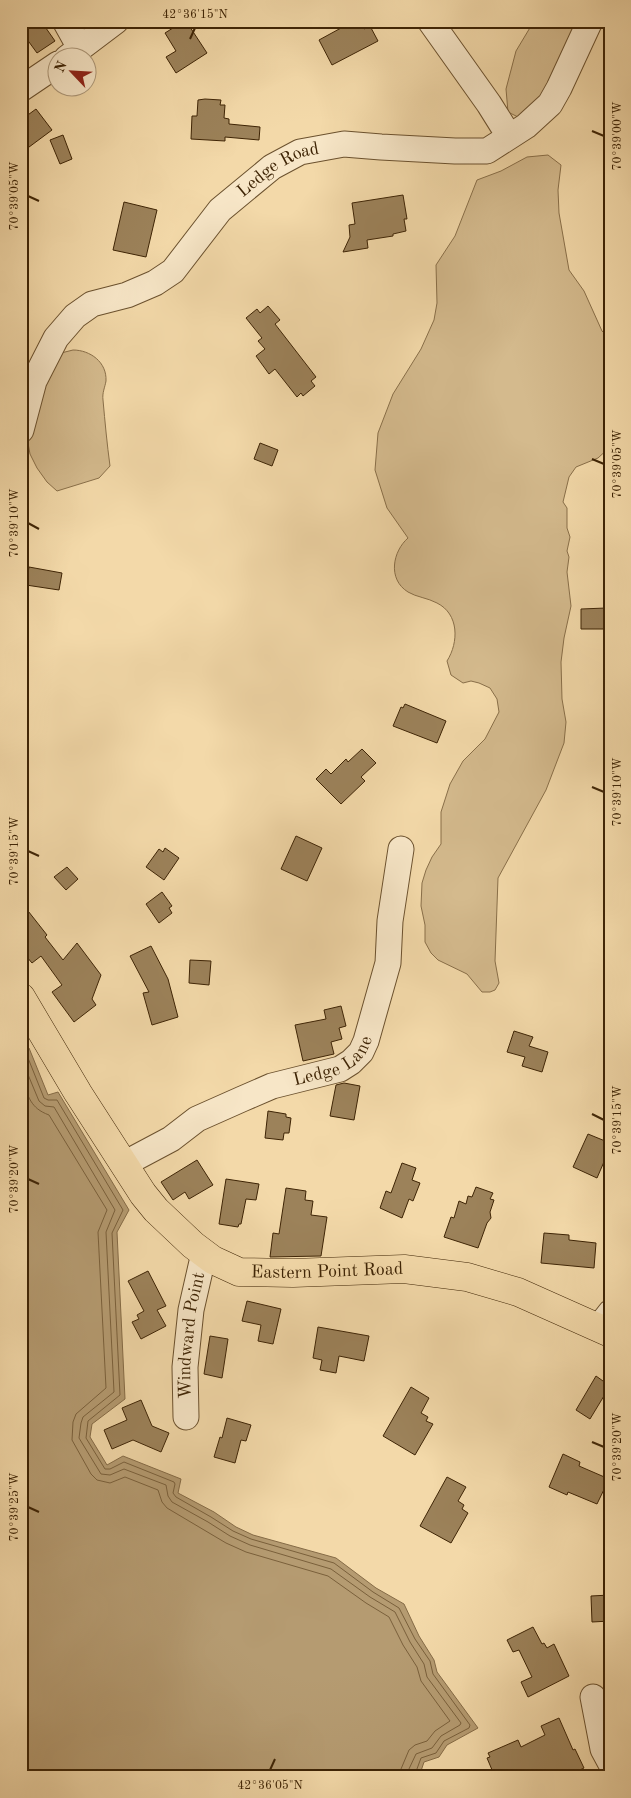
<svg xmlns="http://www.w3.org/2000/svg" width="631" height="1798" font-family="'Old Standard TT',serif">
	<rect width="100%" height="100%" fill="#f3d9a9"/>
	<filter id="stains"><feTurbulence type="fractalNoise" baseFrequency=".004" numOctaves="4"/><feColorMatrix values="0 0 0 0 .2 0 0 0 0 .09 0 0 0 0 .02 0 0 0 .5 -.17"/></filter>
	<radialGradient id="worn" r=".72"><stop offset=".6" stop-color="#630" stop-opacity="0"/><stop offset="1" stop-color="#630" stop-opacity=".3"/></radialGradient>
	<path fill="#d4ba8d" stroke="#896f49" d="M534,21H581L555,85L522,119L508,112L506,89L516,51Z
		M548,155L561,165L558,190L559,213L569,270L584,291L602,331L610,339V447L598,458L576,467L569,477L563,502L567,508V528L570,537L567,551L569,557L567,572L571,606L564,638L561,662L562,699L566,722L564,743L546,790L498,878L495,961L499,983L495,990L490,992H482L467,974L438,960L431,953L425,942V925L421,906L422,883L426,870L432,857L441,844V812L450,784L463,761L485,739L499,712L497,699L490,688L479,683L471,681L463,683L451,675L447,661C459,642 459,614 437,603C428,598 416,597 408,592C387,579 393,551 408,538L387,508L375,470L378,433L393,394L421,349L434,320L437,303L436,265L455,236L477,180L501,171L527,157Z
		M73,350C90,350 107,362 106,381C105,387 102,393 103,400C105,422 107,444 110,466L99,478L57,491L47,482L37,468L30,454L27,438L54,359L61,353Z"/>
	<path fill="#b59b71" stroke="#856b46" d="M29,1048L48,1095L58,1092L129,1210L117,1232L125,1399L92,1424L90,1437L107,1465L123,1456L181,1479L178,1493L214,1512L236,1527L253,1535L336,1558L376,1588L404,1604L419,1636L434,1660L437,1672L478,1728L447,1745L439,1757L424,1762L419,1777H21V1054Z"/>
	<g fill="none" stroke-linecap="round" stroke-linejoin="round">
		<path stroke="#7a603b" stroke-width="1" d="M21,1057L28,1058L44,1098L48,1100H57L123,1210L112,1233L120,1395L88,1421L86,1438L105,1469H110L124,1462L174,1482L175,1484L173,1493L176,1497L211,1517L233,1531L251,1539L334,1563L373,1592L399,1608L415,1639L430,1661L433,1674L470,1725L469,1728L444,1741L436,1753L421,1758L414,1777
			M21,1064L24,1065L39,1101L45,1106L54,1107L115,1210L106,1232L114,1392L83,1417L81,1423L79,1438L101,1474L110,1475L124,1469L166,1485L168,1496L172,1502L208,1522L230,1536L250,1545L331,1569L370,1597L395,1612L410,1642L424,1664L427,1677L461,1723L460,1725L441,1736L432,1748L416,1754L408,1771V1777
			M21,1079C29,1097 30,1108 49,1115L107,1210L98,1232L106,1388L76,1414L73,1422L72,1440L91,1474L97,1480L110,1483L125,1477L158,1490L162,1502L167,1508L226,1543L246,1552L328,1576L366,1603L389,1617L403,1645L417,1667L421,1681L450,1721L435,1731L427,1741L415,1745L409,1750L401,1769L400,1777"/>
	</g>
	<path fill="#9c825a" stroke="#3e2405" d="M21,21H41L55,41L37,53L21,31Z
		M184,21H186L207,53L176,73L166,57L176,51L165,33Z
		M337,21H360L364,29L370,26L378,41L332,65L319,40L341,28Z
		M205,99L221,100L220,105H225L224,118L229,119V124L260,127L259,140L225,137V141L191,139L192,116H197L198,100Z
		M36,109L52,130L21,153V120Z
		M63,135L72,159L60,164L50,140Z
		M403,195L407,219H404L406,231L393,234V236L367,240L368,248L343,252L350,237L349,225L355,224L352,203Z
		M124,202L157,210L146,257L113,250Z
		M268,306L280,320L275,324L316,377L311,381L315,386L303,396L301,393L297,397L275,369L269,374L256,356L265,349L258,341L262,338L246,318L257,309L260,313Z
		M260,443L278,450L272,466L254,459Z
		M29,567L62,573L59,590L26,585Z
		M606,608V629H581V609Z
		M405,704L446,721L437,743L393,726L401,707L403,708Z
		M362,749L376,763L361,777L365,781L341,804L316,779L326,769L331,774L346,759L348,762Z
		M296,836L322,848L307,881L281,869Z
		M165,848L179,858L164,880L146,867L159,849L163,852Z
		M67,867L78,879L66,890L54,877Z
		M162,892L172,906L169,908L172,913L159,923L146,904Z
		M21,902L47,935L45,937L63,960L77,943L101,975L92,999L96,1005L74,1022L52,992L62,985L41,956L32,963L21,950Z
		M151,946L168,979L178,1017L152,1025L143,993L149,992L130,956Z
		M190,960L211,961L209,985L189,983Z
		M341,1006L346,1026L339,1028L342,1039L331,1042L334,1054L303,1061L295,1025L326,1019L324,1010Z
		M514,1031L533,1037L529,1046L548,1052L542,1072L522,1066L525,1057L507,1052Z
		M344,1083L360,1086L354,1120L330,1116L336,1085Z
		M268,1111L286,1114V1117L291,1118L289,1133H284L283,1140L265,1138Z
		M588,1134L610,1143V1148L597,1178L573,1167Z
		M197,1160L213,1185L189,1199L185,1192L173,1200L161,1182Z
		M402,1163L416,1168L412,1180L420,1183L413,1201L409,1199L402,1218L380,1208L386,1191L391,1193Z
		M226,1179L259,1184L256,1200L246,1199L241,1224H239L238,1227L219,1224Z
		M476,1187L493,1193L490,1199L494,1200L490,1212L491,1218L487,1223L478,1248L444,1237L451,1217L454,1218L459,1201L466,1204L468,1196L472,1197Z
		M286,1188L306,1191L305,1200L313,1201L311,1215L327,1217L321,1256L270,1257L273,1233L279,1234Z
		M544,1233L569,1235V1240L596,1243L594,1268L541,1263Z
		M148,1271L166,1306L157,1310L166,1326L141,1339L132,1322L139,1319L137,1315L144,1311L128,1281Z
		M247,1301L281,1309L273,1344L258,1341L261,1325L242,1321Z
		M318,1327L369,1336L364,1361L339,1356L336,1373L320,1370L322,1360L313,1358Z
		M210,1336L228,1339L222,1378L204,1374Z
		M596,1376L610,1386L590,1419L576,1410Z
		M411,1387L429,1398L421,1413L428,1417L426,1421L433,1424L415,1455L383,1436Z
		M141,1400L152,1426L169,1433L161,1452L133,1440L112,1449L104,1430L127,1420L122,1408Z
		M227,1418L251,1425L246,1441L241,1440L235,1463L214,1457L220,1437L222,1438Z
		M563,1454L580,1462L579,1466L609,1479L597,1504L568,1492L567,1495L549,1487Z
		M447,1477L466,1487L458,1501L464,1505L462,1509L468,1513L451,1543L420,1526Z
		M610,1595V1621L592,1622L591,1596Z
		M533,1627L542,1644L544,1643L547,1648L554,1644L569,1676L528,1697L521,1682L532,1677L519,1650L513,1652L507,1640Z
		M559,1718L573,1750L575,1749L584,1768L565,1777H495L487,1758L490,1757L488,1753L518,1740L521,1747L545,1735L541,1726Z"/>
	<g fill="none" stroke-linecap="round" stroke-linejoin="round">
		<g stroke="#6b512e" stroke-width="27">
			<g id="minor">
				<path d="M65,21L80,48"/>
				<path d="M430,21L489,104L509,136"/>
				<path d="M67,58L116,21"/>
				<path d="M21,89L58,64"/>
				<path id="s1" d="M21,430L34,381L56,338L75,316L92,304L127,295L155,283L173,271L220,210L272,167L300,152L344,144L381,147L455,151H487L526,126L550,104L559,88L590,21"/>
				<path id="s2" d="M124,1164L171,1139L197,1119L242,1099L272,1086L340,1069L351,1062L361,1052L366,1041L388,963L390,921L401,849"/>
				<path d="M599,1327L610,1313"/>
				<path id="s3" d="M186,1417L185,1367L191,1310L204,1253"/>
				<path d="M593,1697L603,1749L610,1762"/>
			</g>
		</g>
		<g stroke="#3e2405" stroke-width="29">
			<g id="major">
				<path id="s4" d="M21,997L78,1093L143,1194L156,1210L193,1245L213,1260L239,1272L293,1273L404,1269L467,1277L518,1292L610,1333"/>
			</g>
		</g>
		<use href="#minor" stroke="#f7e6c7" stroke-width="25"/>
		<use href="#major" stroke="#f3d9a9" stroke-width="28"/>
	</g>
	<path fill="none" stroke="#3e2405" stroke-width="2" d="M190,39L195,28M592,131L604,136M28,196L39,201M592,459L604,464M28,523L39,529M592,787L604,792M28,851L39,856M592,1114L604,1120M28,1179L39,1184M592,1442L604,1447M28,1507L39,1512M270,1770L275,1759"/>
	<g text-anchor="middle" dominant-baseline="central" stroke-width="4" stroke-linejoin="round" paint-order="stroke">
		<g font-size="18" fill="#3e2405" stroke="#f7e6c7">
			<text stroke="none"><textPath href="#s1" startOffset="386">Ledge Road</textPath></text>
			<text stroke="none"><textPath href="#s2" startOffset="236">Ledge Lane</textPath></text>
			<text stroke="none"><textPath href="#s4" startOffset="445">Eastern Point Road</textPath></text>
			<text stroke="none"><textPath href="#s3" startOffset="82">Windward Point</textPath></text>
		</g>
	</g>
	<rect width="631" height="1798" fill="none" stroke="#f3d9a9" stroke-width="55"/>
	<g transform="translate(72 72) rotate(295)"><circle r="24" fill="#f7e6c7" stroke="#ad9879"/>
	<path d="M0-4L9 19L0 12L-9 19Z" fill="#8f2418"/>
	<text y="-8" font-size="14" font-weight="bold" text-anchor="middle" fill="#3e2405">N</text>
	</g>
	<rect x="28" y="28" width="576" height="1742" fill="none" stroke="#3e2405" stroke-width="2"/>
	<g font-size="12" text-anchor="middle" fill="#3e2405">
		<text x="195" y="18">42°36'15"N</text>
		<text transform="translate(617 136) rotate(-90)" y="4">70°39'00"W</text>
		<text transform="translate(14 196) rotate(-90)" y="4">70°39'05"W</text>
		<text transform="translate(617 464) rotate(-90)" y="4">70°39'05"W</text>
		<text transform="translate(14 523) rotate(-90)" y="4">70°39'10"W</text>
		<text transform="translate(617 792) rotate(-90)" y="4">70°39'10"W</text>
		<text transform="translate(14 851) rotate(-90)" y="4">70°39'15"W</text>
		<text transform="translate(617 1120) rotate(-90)" y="4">70°39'15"W</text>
		<text transform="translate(14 1179) rotate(-90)" y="4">70°39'20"W</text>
		<text transform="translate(617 1447) rotate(-90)" y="4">70°39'20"W</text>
		<text transform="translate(14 1507) rotate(-90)" y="4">70°39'25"W</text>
		<text x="270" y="1789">42°36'05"N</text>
	</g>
	<rect width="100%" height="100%" filter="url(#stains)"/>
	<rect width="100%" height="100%" fill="url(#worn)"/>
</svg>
